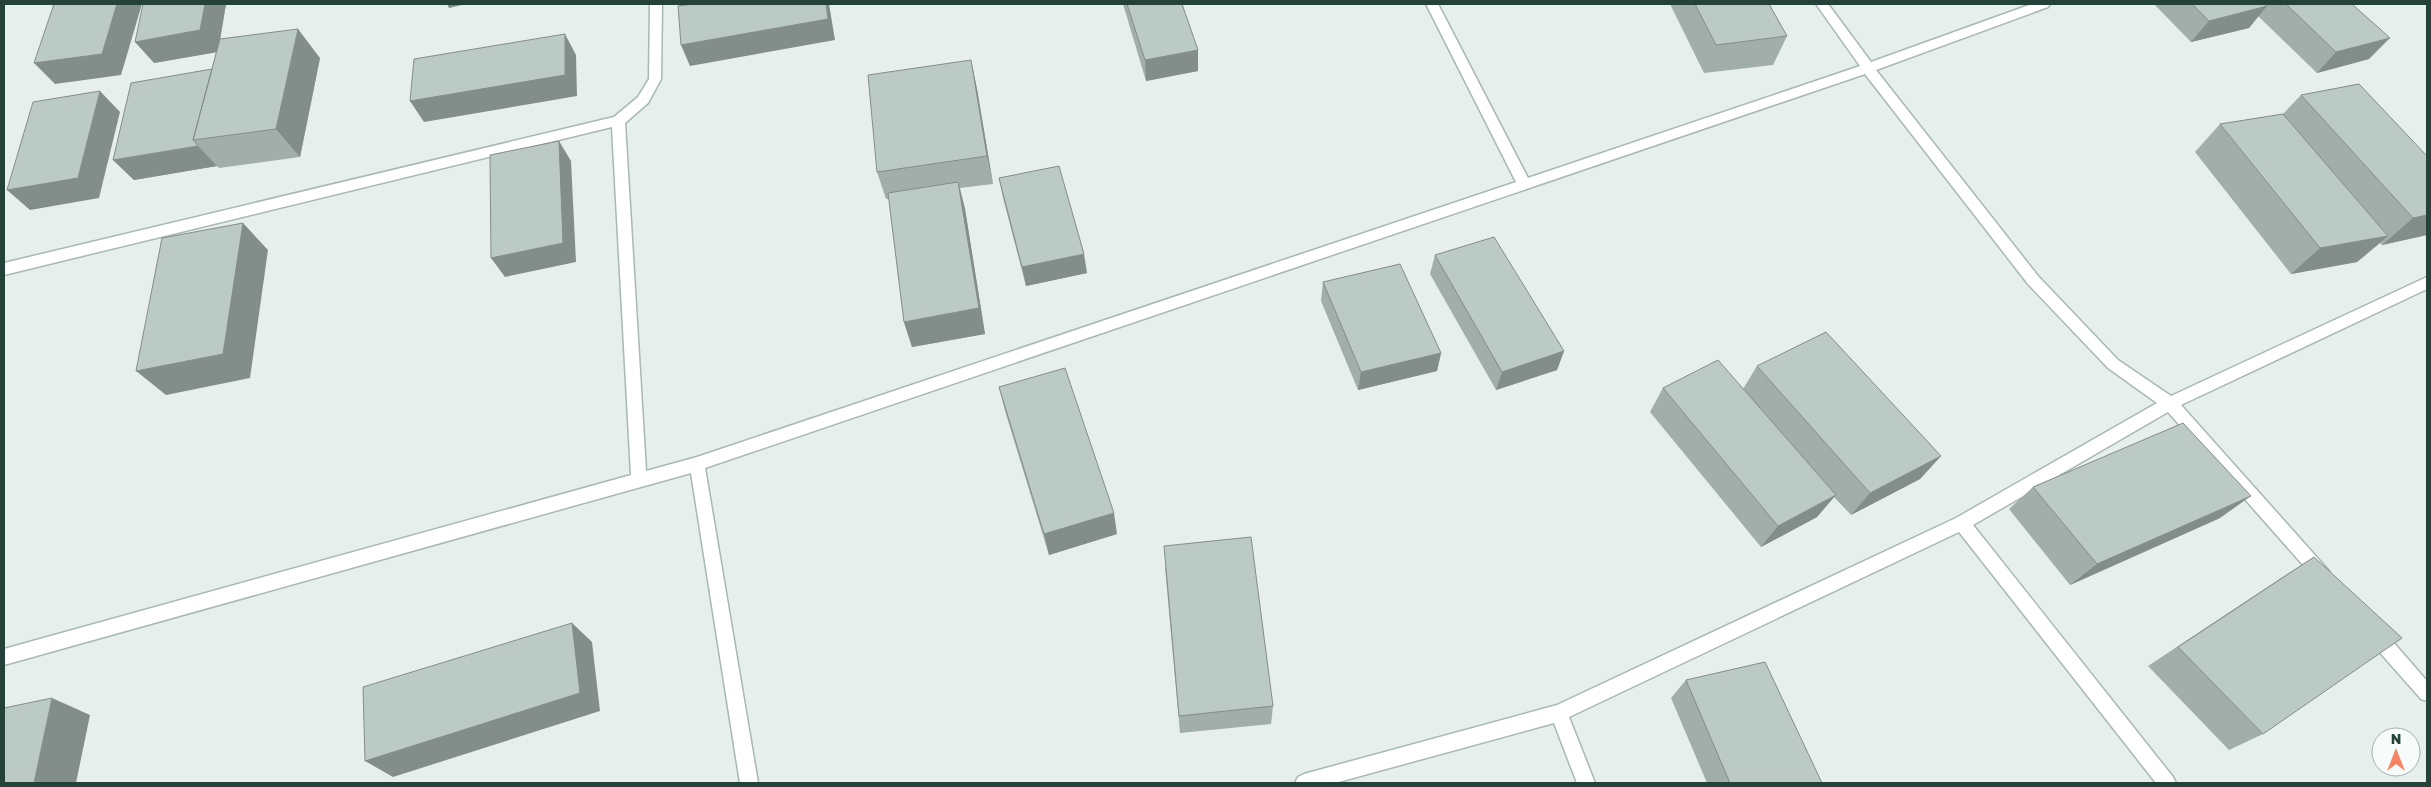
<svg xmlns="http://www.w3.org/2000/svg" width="2431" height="787" font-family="'Golos Text',sans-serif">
	<rect width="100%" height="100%" fill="#e6efeb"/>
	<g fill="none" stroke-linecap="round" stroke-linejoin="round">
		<g stroke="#a8b8b2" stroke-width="3">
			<path id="minor" d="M650,4H662L661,79L648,103L625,123L646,471L697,457L1516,182L1426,4H1438L1528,178L1860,66L1816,4H1828L1871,62L2032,4H2050L2048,7L1876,70L2038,276L2118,360L2171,396L2427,277V289L2181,405L2329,571L2331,576L2329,581L2323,583L2317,581L2168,412L1973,525L2173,777L2176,783H2156L1959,532L1569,717L1595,783H1577L1554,723L1335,783H1295L1298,777L1304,774L1557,705L1956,518L2157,403L2108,368L2028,284L1865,74L705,468L758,783H740L691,473L4,665V649L631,475L612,127L4,275V263L614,117L638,97L649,79Z
				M2374,625L2380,627L2427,681V701L2421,699L2368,639L2366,633L2368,627Z"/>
		</g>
		<use href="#minor" fill="#fff" fill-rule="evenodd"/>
	</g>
	<path fill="#a1aea9" d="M143,4H226L220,39L320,58L300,157L219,168L217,166L134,180L113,160L212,69L216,52L154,63Z
		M1123,4H1182L1198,50V71L1146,81Z
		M1670,4H1769L1787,36L1773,65L1704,73Z
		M2154,4H2352L2369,59L2317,73L2258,16L2249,28L2191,42Z
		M971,60L977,89L993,184L960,188L965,209L985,334L912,347L904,322L889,199H886L877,172Z
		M2359,84L2427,235L2382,245L2380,243L2357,262L2291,274L2195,152L2220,124L2283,114L2301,95Z
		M999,178L1087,273L1026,286L1003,198Z
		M1435,255L1564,351L1557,370L1496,390L1430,274Z
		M1323,282L1441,353L1437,371L1358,390L1321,301Z
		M1757,366L1941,456L1920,479L1851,515L1834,497L1817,517L1761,547L1650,412L1663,388L1743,389Z
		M999,387L1117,534L1049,555L1005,411Z
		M2033,487L2220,518L2070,585L2009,509Z
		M2314,557L2263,734L2229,750L2148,666L2281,578Z
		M1165,567L1273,706L1271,724L1180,733Z
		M1686,680L1822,783H1707L1671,698Z"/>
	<path fill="#838d89" d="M117,4H142L121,75L55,84L34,63Z
		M205,4H226L218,52L154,63L135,42Z
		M447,4H466L449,8Z
		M826,4H829L835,40L690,66L681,45Z
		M2267,6L2249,28L2191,42L2209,21Z
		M298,29L320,58L300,157L276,129Z
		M565,34L576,55L577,96L424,122L410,101Z
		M2390,38L2369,59L2317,73L2336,52Z
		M1198,50V71L1146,81L1145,60Z
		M971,60L977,89L993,184L987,156Z
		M100,91L120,112L99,198L30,210L7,190Z
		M559,141L571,161L576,262L505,277L491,258Z
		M198,146L217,166L134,180L113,160Z
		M958,182L965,209L985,334L912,347L904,322Z
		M2427,215V235L2382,245L2413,218Z
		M243,223L268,250L250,378L166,395L136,371Z
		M2388,236L2357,262L2291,274L2320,248Z
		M1084,254L1087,273L1026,286L1022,267Z
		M1564,351L1557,370L1496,390L1502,372Z
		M1441,353L1437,371L1358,390L1361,372Z
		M1941,456L1920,479L1851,515L1870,493Z
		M1836,495L1817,517L1761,547L1778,526Z
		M2251,496L2220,518L2070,585L2097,564Z
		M1114,513L1117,534L1049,555L1044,534Z
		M572,623L592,642L600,711L393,777L365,761Z
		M52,698L90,715L76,783H34Z"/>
	<path fill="#bbcac4" stroke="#838d89" d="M54,4H117L102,54L34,63Z
		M143,4H205L200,30L135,42Z
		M693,4H826L828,19L681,45L678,6Z
		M1127,4H1182L1198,50L1145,60Z
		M1695,4H1769L1787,36L1716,45Z
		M2192,4H2264L2267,6L2209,21Z
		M2286,4H2352L2390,38L2336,52Z
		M298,29L276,129L193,140L220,39Z
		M565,34V75L410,101L414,59Z
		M971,60L987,156L877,172L868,75Z
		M212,69L193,140L198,146L113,160L131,83Z
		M2359,84L2427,156V215L2413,218L2301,95Z
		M100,91L78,178L7,190L33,102Z
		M2283,114L2388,236L2320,248L2220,124Z
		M559,141L563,243L491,258L490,155Z
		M1059,166L1084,254L1022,267L999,178Z
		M958,182L979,308L904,322L888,193Z
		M243,223L223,354L136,371L162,238Z
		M1494,237L1564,351L1502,372L1435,255Z
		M1400,264L1441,353L1361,372L1323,282Z
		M1826,332L1941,456L1870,493L1757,366Z
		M1718,360L1836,495L1778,526L1663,388Z
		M1065,368L1114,513L1044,534L999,387Z
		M2183,423L2251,496L2097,564L2033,487Z
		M1251,537L1273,706L1179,716L1164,546Z
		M2314,557L2402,638L2263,734L2178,647Z
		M572,623L580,693L365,761L363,687Z
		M1765,662L1822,783H1730L1686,680Z
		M52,698L34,783H4V708Z"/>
	<rect width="2431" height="787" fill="none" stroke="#24423a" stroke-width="10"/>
	<g transform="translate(2396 752)"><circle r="24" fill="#f7fbf9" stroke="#a3b1ad"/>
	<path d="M0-4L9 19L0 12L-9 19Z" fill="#f4845f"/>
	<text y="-8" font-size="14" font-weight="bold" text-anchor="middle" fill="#24423a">N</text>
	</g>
</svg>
